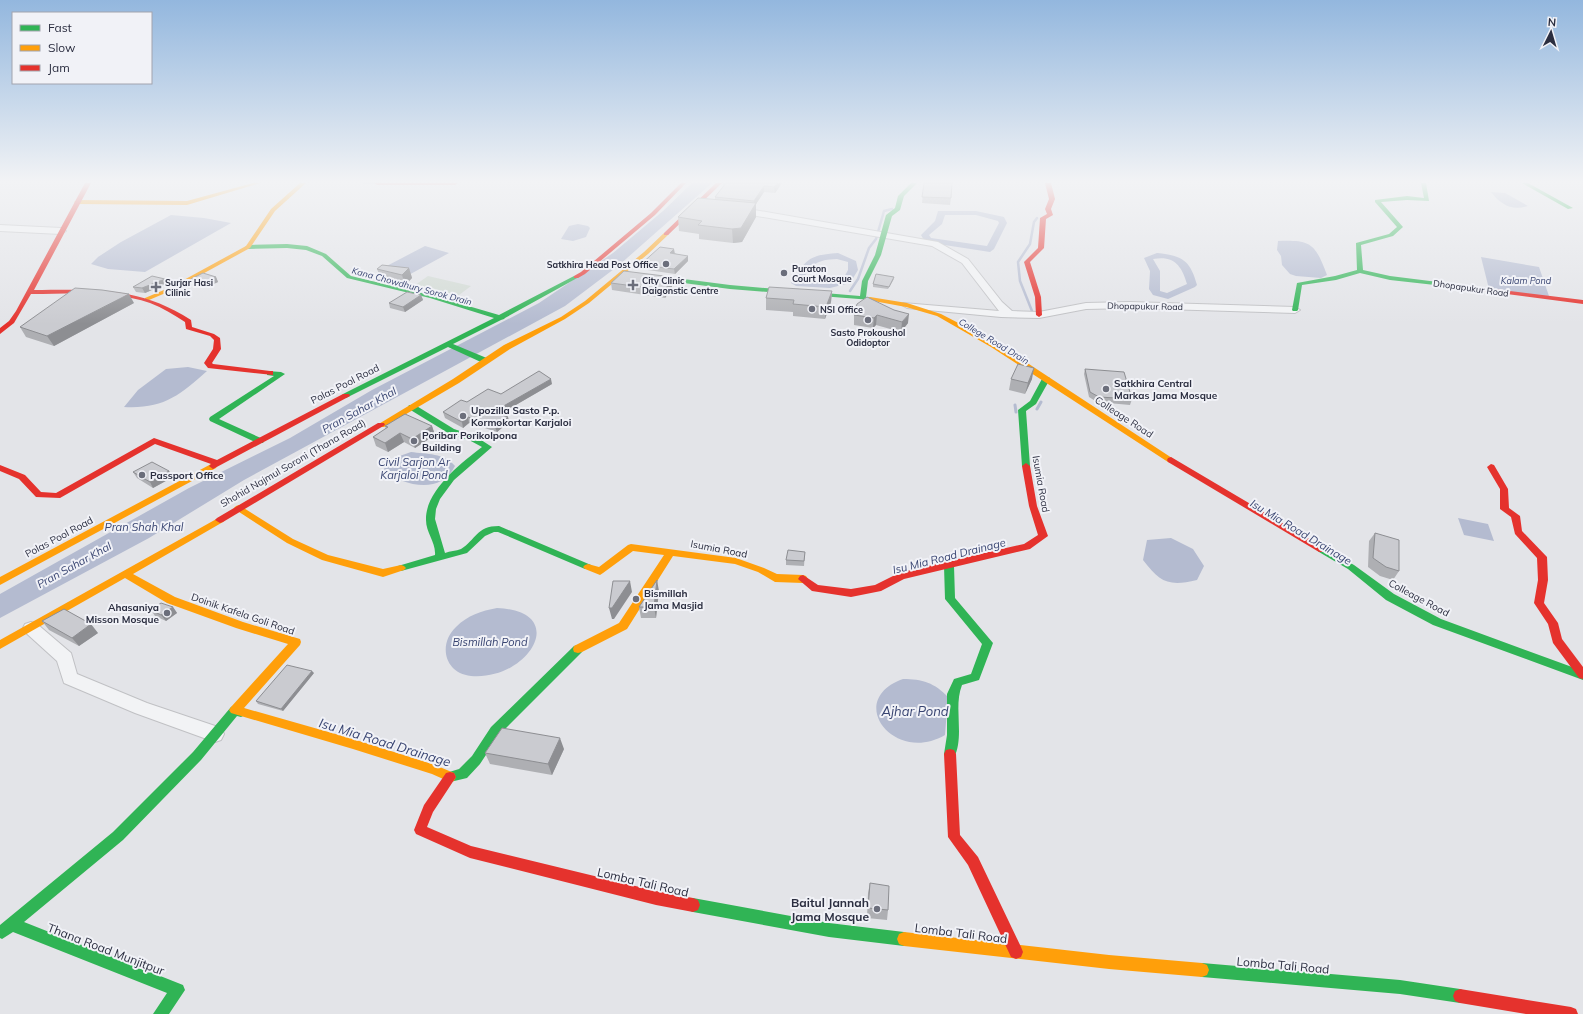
<svg xmlns="http://www.w3.org/2000/svg" width="1583" height="1014" font-family="Mulish,sans-serif">
	<rect width="100%" height="100%" fill="#e3e4e8"/>
	<path fill="#d2dad4" d="M428,276L471,286L455,298L411,288Z"/>
	<path fill="#b4bbd0" d="M692,183H712L618,266L565,306L244,480L149,538L0,618V594L189,488L290,438L372,390L539,303L613,253L663,211Z
		M1491,192L1505,193L1528,206C1512,211 1501,205 1491,192Z
		M171,215L204,218L231,223L145,272L108,269L91,264L98,257L121,242Z
		M578,224L588,226L590,228L586,237L573,241L561,239L569,226Z
		M1278,241C1311,240 1315,243 1327,275L1321,278L1296,276L1290,274L1282,265L1281,256L1277,250Z
		M425,246L449,253L405,277L381,269Z
		M1481,257L1539,267L1550,299L1489,289Z
		M188,367L207,371C179,396 163,409 124,407L138,390L166,369Z
		M411,452C426,454 445,453 455,466C440,496 404,485 382,471L394,458Z
		M1458,518L1488,524L1494,541L1464,535Z
		M1171,538L1193,549L1204,566L1197,580C1168,587 1160,582 1143,560L1147,540Z
		M497,608C571,611 529,681 471,676C444,673 438,644 456,627C468,615 481,611 497,608Z
		M903,679C922,679 935,683 948,697L945,735C894,765 844,700 903,679Z"/>
	<g fill="none" stroke-linecap="round" stroke-linejoin="round">
		<path stroke="#b4bbd0" stroke-width="2.5" d="M364,183H379
			M850,291L858,279L869,248L876,239L884,211L892,209
			M1032,311L1020,281L1018,262L1030,244L1034,222L1037,218"/>
		<path stroke="#b4bbd0" stroke-width="3" d="M1015,405L1016,412
			M1037,409L1041,402"/>
		<path fill="#b4bbd0" fill-rule="evenodd" d="M938,211H976L1004,217L1007,223L994,249L990,252L925,242L921,235L935,221ZM945,215H976L998,221L999,223L987,246L931,238L929,235L942,224Z
			M838,253L856,261L858,270L850,283L830,288L796,286L791,283C806,259 809,255 838,253ZM837,259L848,262V270L843,279L830,282L802,281C812,263 817,260 837,259Z
			M1157,253C1183,256 1190,260 1197,285L1195,287L1168,299L1153,295L1149,289L1150,271L1144,258ZM1153,259C1174,255 1182,266 1187,284L1167,293L1160,291V271Z"/>
		<g stroke="#c0c1c4" stroke-width="2">
			<path id="street" d="M737,207L938,242L968,259L1002,302L1012,311L1039,312L1086,303L1130,302L1295,307L1300,310L1295,313L1130,308L1086,309L1039,318L1001,317L907,308L902,305L903,303L999,311L962,263L932,246L734,212L733,210Z
				M0,225L61,228L66,231L61,234L0,231Z
				M31,622L37,624L71,653L77,674L147,703L221,728L224,734L221,740L215,742L135,713L64,683L57,661L25,632L23,628L25,624Z"/>
		</g>
		<use href="#street" fill="#f2f3f5" fill-rule="evenodd"/>
		<path fill="#30b455" fill-rule="evenodd" d="M911,183H917L904,196L900,210L892,216L881,255L868,281L866,297L872,298V300L730,289L637,277L634,275L637,273L730,285L860,296L862,281L875,255L886,215L895,208L898,196Z
			M1421,183H1426L1429,201L1407,200L1381,202L1403,227L1393,236L1361,245L1363,270L1390,276L1478,287L1480,288V290L1390,280L1360,273L1336,280L1302,285L1298,310L1297,311H1293L1292,310L1297,283L1335,276L1357,270L1356,243L1389,234L1397,227L1375,202V200L1407,196L1424,198Z
			M1522,183H1528L1573,208L1568,209Z
			M287,244L307,246L326,254L351,276L434,296L499,315L574,276L579,277L505,318L504,319L501,320L453,344L489,359V363H483L448,347L346,398H343L342,396L343,394L494,318L430,298L347,278L322,256L306,250L287,248L248,249L245,247L248,245Z
			M267,371L281,372L285,374L219,419L263,439L264,441L263,443H257L210,421L209,419L210,417L274,376L267,375Z
			M1043,377H1049L1050,379L1036,404L1026,411L1030,466L1026,469L1022,466L1018,410L1030,401Z
			M409,405H415L454,429L475,436L492,447L454,480L440,499L436,509L435,519L445,553C450,551 456,551 461,549C476,540 476,526 499,526L591,565L593,567L591,569H585L498,532H494L485,536L467,553L401,571L398,570L396,568L398,566L435,555C436,542 426,533 426,520C425,491 461,463 482,447L469,440L448,433L409,409L408,407Z
			M1322,547L1354,565L1394,594L1441,619L1583,671V680L1433,625L1386,600L1348,569L1319,552L1317,550L1319,548Z
			M949,563L952,564L954,566L955,598L993,643L979,680L962,685C953,708 965,735 954,758L950,759L946,758L944,754L947,735V694L954,679L971,674L982,644L945,599L944,566L946,564Z
			M578,645L582,646L583,649L582,652L499,735L480,764L467,778L450,782L446,781L444,777L446,773L459,769L472,756L491,727L574,646Z
			M235,705L245,709L247,712L245,715L241,717L237,716L201,760L123,840L24,922L183,985L185,990L169,1014H153L167,993L13,932L2,939L0,938V925L113,832L193,752L231,707Z
			M693,898L829,923L904,932L909,934L911,939L909,944L904,946L829,937L693,912L688,910L686,905L688,900Z
			M1202,963L1400,980L1460,989L1465,991L1467,996L1465,1001L1460,1003L1400,994L1202,977L1197,975L1195,970L1197,965Z"/>
		<path fill="#ff9f0a" fill-rule="evenodd" d="M253,183H260L187,205L77,204L74,202L77,200L187,201Z
			M300,183H306L275,211L250,248L175,289L149,300H145V298L171,287L246,246L271,209Z
			M664,233L669,234L648,254L589,303L565,319L510,349L459,383L384,427H378L377,425L453,379L504,345L561,317L585,301L644,252Z
			M870,297L907,303L941,314L997,343L1175,460L1171,463L1168,462L991,347L937,316L906,307L868,300V298Z
			M213,463L217,466L216,468L0,585V577Z
			M239,505L293,539L328,555L383,569L401,565L404,566L406,568L404,570L383,577L322,560L287,543L236,510L234,508L236,506Z
			M220,517L225,520L223,522L133,574L175,597L243,622L300,639L301,642L300,645L244,708L353,739L435,765L454,773L456,777L454,781L450,782L432,774L353,749L231,713L229,710L231,707L288,644L236,628L167,603L125,578L0,649V640Z
			M631,544L736,558L764,568L777,574L803,575L806,576L808,579L806,582L803,583L775,582L758,572L735,564L673,556L627,629L582,652L578,653L574,652L573,649L574,646L619,623L664,555L633,551L603,573L600,575L585,569L583,567L585,565L588,564L599,567L628,545Z
			M904,932L1109,955L1202,963L1207,965L1209,970L1207,975L1202,977L1109,969L904,946L899,944L897,939L899,934Z"/>
		<path fill="#e5322d" fill-rule="evenodd" d="M85,183H91L34,290C94,290 138,286 191,320L192,327L214,334L220,338L221,349L212,363L213,364L270,371H273V375L208,368L204,363L213,349L214,340L210,336L186,329L185,322C174,315 163,308 150,303C113,290 70,294 31,294L14,323L0,334V328L9,321L16,311Z
			M374,183H458L455,185H377Z
			M681,183H686L655,215L585,274L578,278H574V276L581,272L651,213Z
			M716,183H722L668,235H664V233Z
			M1045,183H1051L1055,199L1051,209L1053,215L1046,219L1044,248L1030,262L1041,297L1042,315L1039,317L1036,315L1035,297L1024,262L1038,248L1040,218L1047,214L1045,209L1049,199Z
			M1478,287L1583,300V304L1476,290L1475,289Z
			M343,394H349L350,396L213,469L209,466L211,464L155,444L60,498L36,497L19,479L0,471V465L25,475L41,492L56,493L154,438L217,460Z
			M378,423H384L385,425L223,522L220,523L215,520L217,518Z
			M1171,457L1325,548L1327,550L1325,552H1319L1168,462L1167,460L1168,458Z
			M1026,463L1030,466L1037,506L1048,536L1030,549L904,579L881,591L851,597L812,591L798,579L800,576L803,575L818,585L851,589L875,585L901,572L1024,544L1038,535L1029,506L1022,466Z
			M1491,464L1494,465L1508,489L1509,508L1520,516L1522,531L1547,557L1548,580L1544,603L1558,623L1562,639L1583,667V679L1579,678L1553,643L1548,624L1534,603L1538,580L1537,558L1515,534L1511,517L1500,509V489L1487,467Z
			M950,749L954,750L956,754L960,835L978,857L1021,947L1023,952L1021,957L1016,959L1011,957L968,865L948,837L944,754L946,750Z
			M450,772L454,773L456,777L433,812L427,827L471,846L656,891L693,898L698,900L700,905L698,910L693,912L656,905L470,858L416,834L414,830L424,805L446,773Z
			M1460,989L1571,1007L1576,1009L1578,1014H1526L1460,1003L1455,1001L1453,996L1455,991Z"/>
	</g>
	<path fill="#aeafb3" d="M723,183H782L775,193L764,192L756,204V217L742,242L733,243L699,239V234L679,231L678,217L715,199V197L723,186Z
		M924,183L951,198L950,205L922,203Z
		M675,253L688,261L675,274L641,269L640,265Z
		M409,268L412,278L405,285L381,279L377,269Z
		M216,277L218,282L205,288L194,284L191,279Z
		M894,279L888,289L873,287V284Z
		M664,280L672,281V288L665,298L612,290L611,283Z
		M168,283L145,293L136,292L133,287Z
		M832,291L831,302L825,319L793,316V312L766,310V298Z
		M421,295L423,300L405,312L390,308L389,303Z
		M134,303L54,346L26,337L20,327Z
		M894,310L908,323L901,332L876,325L873,328L854,325V315Z
		M1085,369L1132,399L1130,405L1097,402L1089,397L1084,374Z
		M1011,379H1032L1025,394L1009,390Z
		M552,384L500,414L508,417L509,422L497,432L469,423L463,428L445,418L443,412L467,402L501,394Z
		M385,426H432L435,435L415,448L404,442L388,452L376,446L373,437L386,429Z
		M169,471L173,477L153,488L137,478L133,472Z
		M1375,533L1399,571L1393,580L1380,576L1368,567L1369,541Z
		M805,552L804,566L786,565V560Z
		M659,591L656,618H641L639,607Z
		M173,607L177,613L166,621L155,616L151,610Z
		M42,621L98,633L79,646L49,630Z
		M314,673L283,711L258,704L256,701Z
		M564,749L552,775L490,764L485,753Z
		M870,883L888,910L887,920L867,918L868,893Z"/>
	<path fill="#8d8e92" d="M778,183H782L775,193L774,187Z
		M764,186V192L756,204V217L742,242L733,243L732,229L754,206V201Z
		M674,249L675,254L670,253Z
		M688,256V261L675,274L674,269Z
		M409,268L412,278L405,285L402,275Z
		M216,277L218,282L205,288L203,283Z
		M165,279L168,283L145,293L142,288Z
		M672,281V288L665,298L664,290Z
		M832,291L831,302L825,319L826,307Z
		M129,294L134,303L54,346L47,336Z
		M421,295L423,300L405,312L403,307Z
		M909,314L908,323L901,332L902,322Z
		M877,315L876,325L873,328L874,318Z
		M1034,368L1032,379L1025,394L1028,383Z
		M551,379L552,384L495,417L493,412Z
		M468,417L469,423L463,428L462,422Z
		M508,417L509,422L497,432L495,427Z
		M432,426L435,435L415,448L412,439Z
		M400,433L404,442L388,452L385,443Z
		M169,471L173,477L153,488L150,482Z
		M657,580L659,591L656,618L654,607Z
		M630,581L632,592L614,619H612L609,608Z
		M173,607L177,613L166,621L161,615Z
		M91,624L98,633L79,646L72,638Z
		M312,671L314,673L283,711L281,709Z
		M560,738L564,749L552,775L548,764Z"/>
	<path fill="#cacbd0" stroke="#8d8e92" d="M726,183H778L774,187L764,186L754,201L715,197Z
		M924,183H952L951,198L922,197Z
		M698,198L756,203L741,228L732,229L698,225L702,221L678,217Z
		M660,247L674,249L670,253L688,256L674,269L640,265Z
		M382,265L409,268L402,275L377,269Z
		M624,271L664,276L661,279L672,281L664,290L611,283Z
		M203,273L216,277L203,283L191,279Z
		M876,274L894,277L889,287L873,284Z
		M152,276L165,279L142,288L133,287Z
		M769,287L832,291L826,307L793,304L794,300L766,298Z
		M75,288L102,290L129,294L47,336L20,327Z
		M407,292L421,295L403,307L389,303Z
		M867,297L894,310L909,314L902,322L877,315L874,318L854,315L857,304Z
		M1018,364L1034,368L1028,383L1011,379Z
		M1085,369L1124,372L1132,399L1099,397L1090,392Z
		M539,371L551,379L493,412L508,417L495,427L468,417L462,422L443,412L461,400L467,402L488,389L501,394Z
		M405,414L432,426L412,439L400,433L385,443L373,437L388,427L385,426Z
		M152,462L169,471L150,482L133,472Z
		M1375,533L1399,540V571L1386,567L1373,558Z
		M788,550L805,552L804,561L786,560Z
		M657,580L654,607H639Z
		M613,581H630L612,608H609Z
		M161,603L173,607L161,615L151,610Z
		M64,609L91,624L72,638L42,621Z
		M287,665L312,671L281,709L256,701Z
		M502,728L560,738L548,764L485,753Z
		M870,883L889,886L888,910L868,908Z"/>
	<linearGradient id="sky" x2="0" y2="1"><stop stop-color="#93b7de"/><stop offset="0.56" stop-color="#f2f3f5"/><stop offset="1" stop-color="#f2f3f5" stop-opacity="0"/></linearGradient>
	<rect width="1583" height="324" fill="url(#sky)"/>
	<g fill="#6b6e7b" stroke="#f1f2f7" stroke-width="1.5">
		<circle cx="666" cy="264" r="4"/>
		<circle cx="784" cy="273" r="4"/>
		<path d="M631 279h4v4h4v4h-4v4h-4v-4h-4v-4h4z"/>
		<path d="M154 281h4v4h4v4h-4v4h-4v-4h-4v-4h4z"/>
		<circle cx="812" cy="309" r="4"/>
		<circle cx="868" cy="320" r="4"/>
		<circle cx="1106" cy="389" r="4"/>
		<circle cx="463" cy="416" r="4"/>
		<circle cx="414" cy="441" r="4"/>
		<circle cx="142" cy="475" r="4"/>
		<circle cx="636" cy="599" r="4"/>
		<circle cx="167" cy="613" r="4"/>
		<circle cx="877" cy="909" r="4"/>
	</g>
	<g text-anchor="middle" dominant-baseline="central" stroke-width="4" stroke-linejoin="round" paint-order="stroke">
		<g font-size="9" font-weight="bold" fill="#2b2e40" stroke="#f1f2f7" text-anchor="start">
			<text x="658" y="264" text-anchor="end">Satkhira Head Post Office</text>
			<text x="792" y="268">Puraton<tspan x="792" dy="10">Court Mosque</tspan></text>
			<text x="642" y="280">City Clinic<tspan x="642" dy="10">Daigonstic Centre</tspan></text>
			<text x="165" y="282">Surjar Hasi<tspan x="165" dy="10">Cilinic</tspan></text>
			<text x="820" y="309">NSI Office</text>
			<text x="868" y="332" text-anchor="middle">Sasto Prokoushol<tspan x="868" dy="10">Odidoptor</tspan></text>
		</g>
		<g font-size="9" font-style="italic" fill="#384471" stroke="#f1f2f7">
			<text x="1526" y="280">Kalam Pond</text>
			<text transform="translate(412 286) rotate(15)">Kana Chowdhury Sorok Drain</text>
			<text transform="translate(994 341) rotate(31)">College Road Drain</text>
		</g>
		<g font-size="9" fill="#2b2e40" stroke="#f1f2f7">
			<text transform="translate(1471 288) rotate(8)">Dhopapukur Road</text>
			<text transform="translate(1145 306) rotate(1)">Dhopapukur Road</text>
		</g>
		<g font-size="10" font-weight="bold" fill="#2b2e40" stroke="#f1f2f7" text-anchor="start">
			<text x="1114" y="383">Satkhira Central<tspan x="1114" dy="12">Markas Jama Mosque</tspan></text>
			<text x="471" y="410">Upozilla Sasto P.p.<tspan x="471" dy="12">Kormokortar Karjaloi</tspan></text>
			<text x="422" y="435">Poribar Porikolpona<tspan x="422" dy="12">Building</tspan></text>
			<text x="150" y="475">Passport Office</text>
			<text x="644" y="593">Bismillah<tspan x="644" dy="12">Jama Masjid</tspan></text>
			<text x="159" y="607" text-anchor="end">Ahasaniya<tspan x="159" dy="12">Misson Mosque</tspan></text>
		</g>
		<g font-size="10" fill="#2b2e40" stroke="#f1f2f7">
			<text transform="translate(345 384) rotate(-27)">Polas Pool Road</text>
			<text transform="translate(1124 417) rotate(33)">Colleage Road</text>
			<text transform="translate(293 463) rotate(-30)">Shohid Najmul Soroni (Thana Road)</text>
			<text transform="translate(1041 484) rotate(80)">Isumia Road</text>
			<text transform="translate(59 537) rotate(-28)">Polas Pool Road</text>
			<text transform="translate(719 549) rotate(11)">Isumia Road</text>
			<text transform="translate(1419 598) rotate(28)">Colleage Road</text>
			<text transform="translate(243 614) rotate(19)">Doinik Kafela Goli Road</text>
		</g>
		<g font-size="11" font-style="italic" fill="#384471" stroke="#f1f2f7">
			<text transform="translate(359 410) rotate(-29)">Pran Sahar Khal</text>
			<text x="414" y="462">Civil Sarjon Ar<tspan x="414" dy="13">Karjaloi Pond</tspan></text>
			<text x="144" y="527">Pran Shah Khal</text>
			<text transform="translate(1301 532) rotate(31)">Isu Mia Road Drainage</text>
			<text transform="translate(949 556) rotate(-14)">Isu Mia Road Drainage</text>
			<text transform="translate(74 565) rotate(-29)">Pran Sahar Khal</text>
			<text x="490" y="642">Bismillah Pond</text>
		</g>
		<g font-size="12" fill="#2b2e40" stroke="#f1f2f7">
			<text transform="translate(643 882) rotate(13)">Lomba Tali Road</text>
			<text transform="translate(961 933) rotate(7)">Lomba Tali Road</text>
			<text transform="translate(106 949) rotate(21)">Thana Road Munjitpur</text>
			<text transform="translate(1283 965) rotate(5)">Lomba Tali Road</text>
		</g>
		<g font-size="12" font-weight="bold" fill="#2b2e40" stroke="#f1f2f7" text-anchor="end">
			<text x="869" y="902">Baitul Jannah<tspan x="869" dy="14">Jama Mosque</tspan></text>
		</g>
		<g font-size="13" font-style="italic" fill="#384471" stroke="#f1f2f7">
			<text x="915" y="711">Ajhar Pond</text>
			<text transform="translate(385 742) rotate(17)">Isu Mia Road Drainage</text>
		</g>
	</g>
	<rect x="12" y="12" width="140" height="72" fill="#f1f2f7" stroke="#a2a4ae"/>
	<rect x="20" y="25" width="20" height="6" fill="#30b455" stroke="#a2a4ae"/>
	<text x="48" y="32" font-size="12" fill="#2b2e40">Fast</text>
	<rect x="20" y="45" width="20" height="6" fill="#ff9f0a" stroke="#a2a4ae"/>
	<text x="48" y="52" font-size="12" fill="#2b2e40">Slow</text>
	<rect x="20" y="65" width="20" height="6" fill="#e5322d" stroke="#a2a4ae"/>
	<text x="48" y="72" font-size="12" fill="#2b2e40">Jam</text>
	<g transform="translate(1551 32) rotate(5)" stroke="#f1f2f7" stroke-width="3" paint-order="stroke">
	<path d="M0-3L7 15L0 10L-7 15Z" fill="#2b2e40"/>
	<text y="-6" font-size="11" font-weight="bold" text-anchor="middle" fill="#2b2e40">N</text>
	</g>
</svg>
